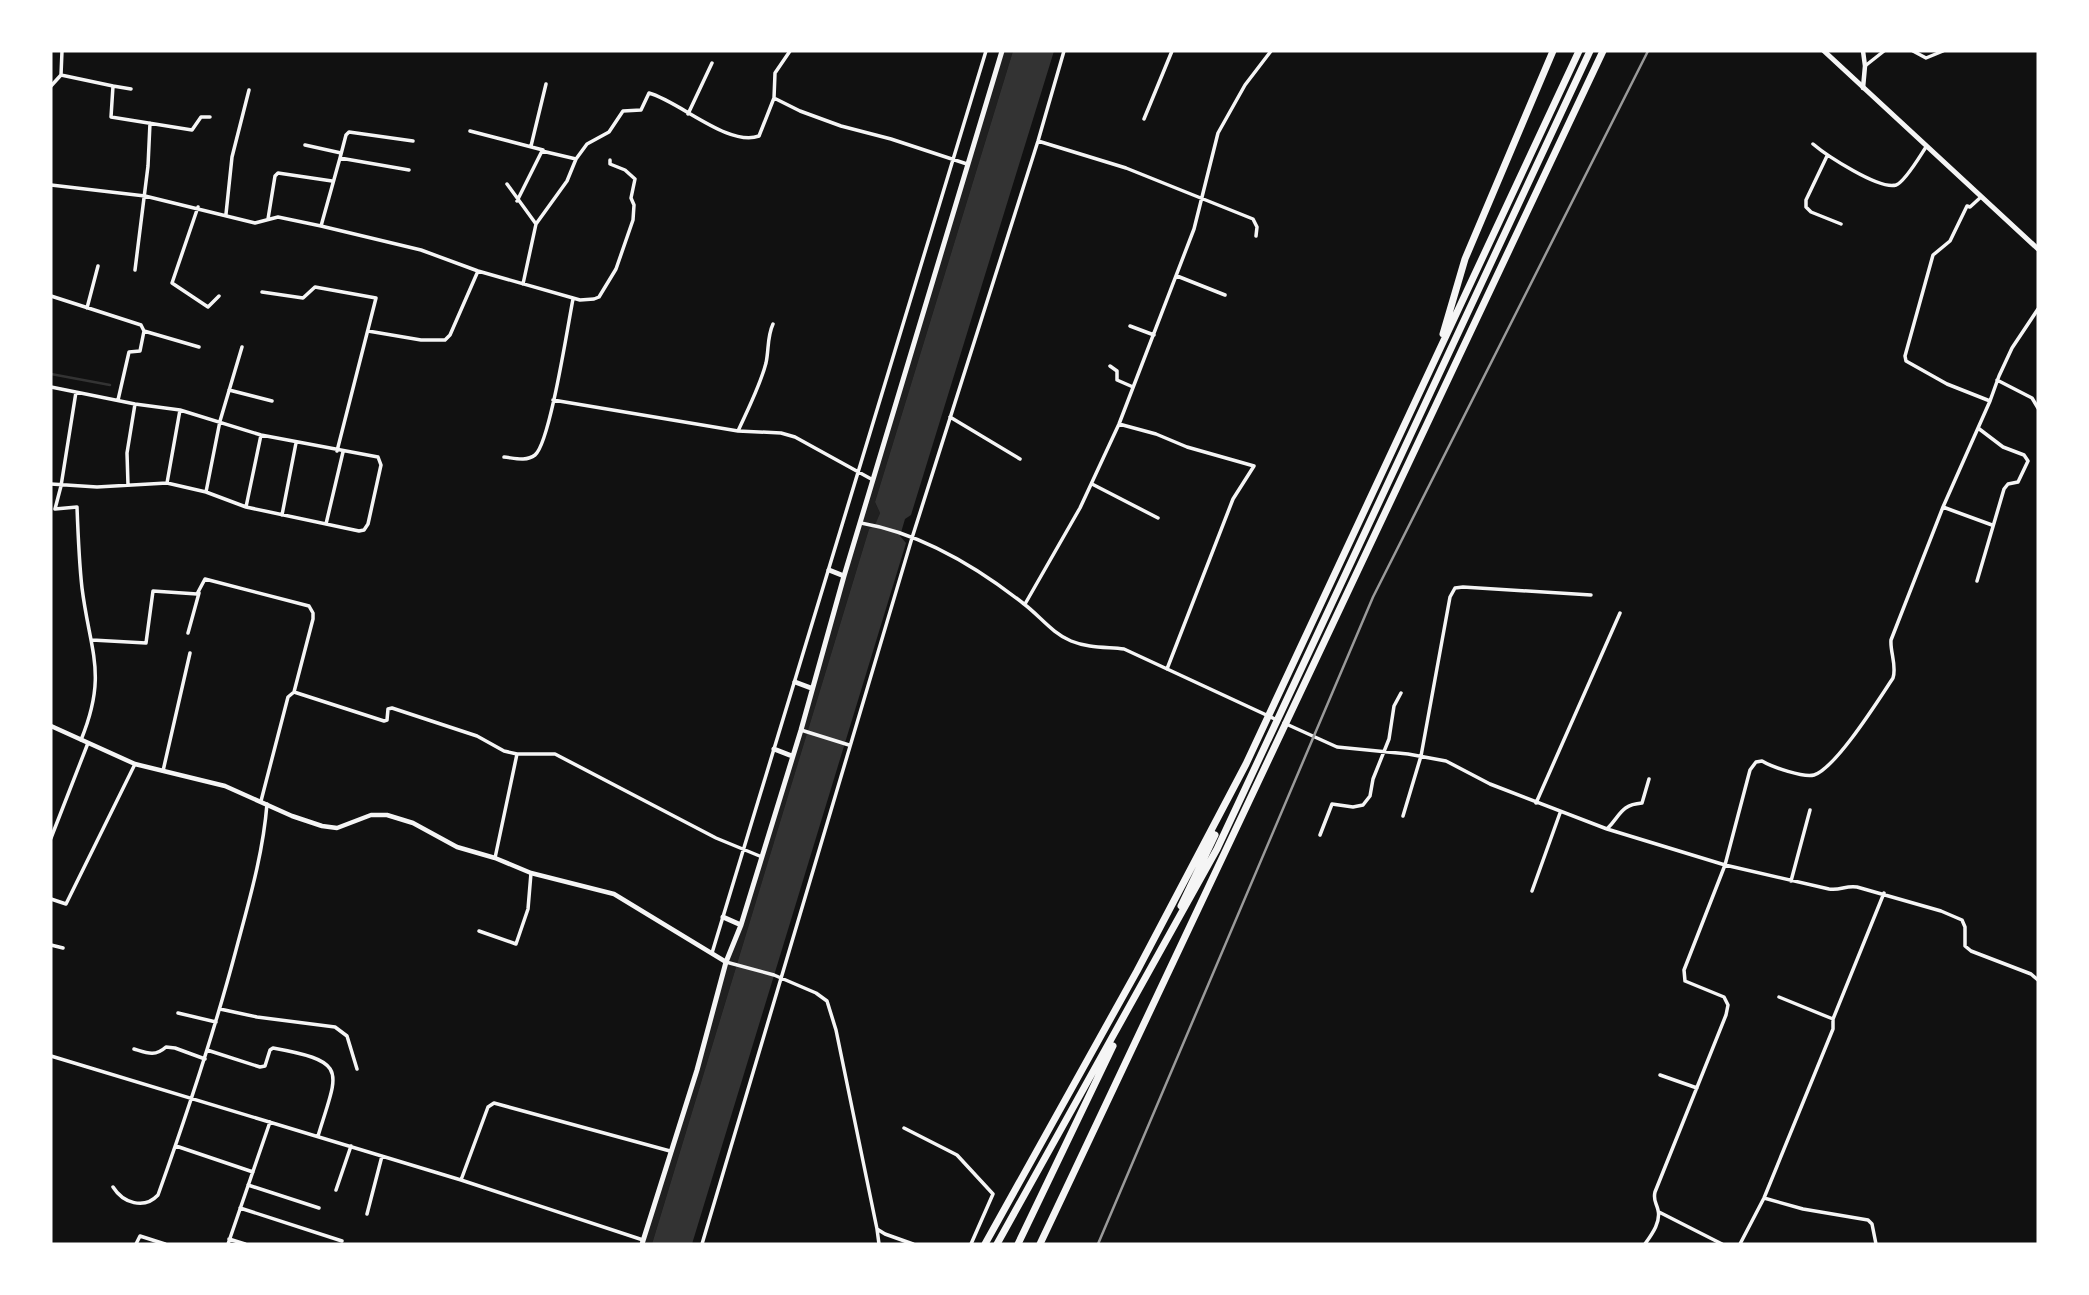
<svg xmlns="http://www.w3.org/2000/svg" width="2089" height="1295" font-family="Montserrat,sans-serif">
	<rect width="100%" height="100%" fill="#111"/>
	<path fill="#202020" d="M1002,51H1013L875,502L880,513L875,526L869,529L652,1244H642L726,962L741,925Z"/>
	<path fill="#333" d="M1013,51H1054L911,515L905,519L900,536L906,543L692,1244H652L869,529L875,525L880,513L875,502Z"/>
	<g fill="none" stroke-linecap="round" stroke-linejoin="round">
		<path stroke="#333" stroke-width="2.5" d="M51,374L110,385"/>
		<path stroke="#f5f5f5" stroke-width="3.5" d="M1913,51L1926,58L1943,51
			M1865,66L1884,51
			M61,75L113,86L111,117L192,130L201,117H210
			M51,86L61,75L62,51
			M113,86L131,89
			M774,98L775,73L790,51
			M688,114L712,63
			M1144,119L1172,51
			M470,131L543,150
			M1038,141L1126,168L1253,219L1257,227L1256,236
			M1813,144C1826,155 1879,190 1896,185C1905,182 1920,156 1926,147
			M305,145L341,153
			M531,146L546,84
			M1827,156L1806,200V207L1811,212L1841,224
			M340,158L346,135L349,132L413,141
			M507,184L536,224L523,284
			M51,185L145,196L255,223L278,217L321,226L421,250L478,271L580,300L594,299L599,297L616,269L633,220L634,205L631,198L635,179L625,170L610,164V160
			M1981,197L1970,207L1967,206L1950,241L1933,255L1905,356L1906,361L1947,384L1990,401
			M517,201L542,151L576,159
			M198,207L172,283L208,307L219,296
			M226,214L232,157L249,90
			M268,219L275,176L278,173L332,181
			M536,224L567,181L576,159L587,144L609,132L623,111L641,110L649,93C679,101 728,147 759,136L774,98L800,111L841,126L891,139L967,164
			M321,226L340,158L409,170
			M135,270L148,166L150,123
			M1177,276L1225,295
			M262,292L303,298L315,287L376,298L337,451
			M51,296L141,325L144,331L199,347
			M87,308L98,266
			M1130,326L1154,335
			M368,331L421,340H445L450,335L478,271
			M1110,366L1117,371V380L1133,387
			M1997,380L2032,398L2038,408
			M51,387L135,404L180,410L261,435L378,457L381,465L368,524L364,530L359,531L246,507L206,492L167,483L97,487L51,484
			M229,390L272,401
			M76,392L61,486L55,509L77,507C78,534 79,561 82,588C90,652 108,674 81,740
			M118,400L129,352L140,351L144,331
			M553,400L738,431L781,433L795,437L873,480
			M950,417L1020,459
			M1119,424L1156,434L1187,447L1254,466L1233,499L1167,669
			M738,431C748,409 760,386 766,363C769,349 767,337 773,324
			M504,457C514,458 526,462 535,455C550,443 568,324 573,299
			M167,483L180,410
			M1092,484L1158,518
			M128,485L127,453L135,404
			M206,492L220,421L242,347
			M246,507L261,435
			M1943,507L1992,525
			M282,515L296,443
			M861,523C920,533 977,567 1024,604C1040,616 1052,633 1071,641C1088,648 1105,647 1124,649L1277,720
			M326,524L343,452
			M1977,581L2004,489L2008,484L2018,482L2028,461L2024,455L2003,447L1978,428
			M1025,604L1080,508L1119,424L1194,229L1218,133L1245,85L1271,51
			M188,633L199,593
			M92,640L146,643L153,591L197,594L205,579L309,606L313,613V619L294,692L288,697L261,801
			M294,692L384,721L387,720L388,709L392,708L477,736L504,751L517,754H555L716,838L762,857
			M1284,723L1337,747L1408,754L1446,761L1490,784L1607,829L1725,865L1829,889C1840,891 1846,885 1857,887L1941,911L1962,920L1965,927V946L1971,951L2031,974L2038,980
			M801,730L849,745
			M163,771L190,653
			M1536,803L1620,613
			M1403,816L1421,756L1450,597L1455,588L1463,587L1591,595
			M1607,829C1621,815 1620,805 1642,803L1649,779
			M1320,835L1332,804L1353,807L1363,805L1370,796L1373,779L1389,739L1394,706L1401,693
			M51,838L88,743
			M495,858L517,754
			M1791,881L1810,810
			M1532,891L1560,813
			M51,899L66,904L135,764
			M479,931L516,944L528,909L531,873
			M51,945L63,948
			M712,953L986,51
			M726,962L774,975L816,993L827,1001L836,1030L877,1229L885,1234L913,1244
			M1779,997L1833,1019
			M220,1009L257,1017L335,1027L347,1036L357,1069
			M178,1013L216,1022
			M134,1049C147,1053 155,1057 166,1047L175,1048L205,1059
			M207,1050L260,1067L265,1066L270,1050L273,1048C350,1062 338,1070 318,1136
			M51,1056L461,1180L643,1240
			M1660,1075L1697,1088
			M904,1128L957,1155L993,1194L971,1244
			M176,1146L253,1172
			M461,1180L488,1107L494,1103L670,1151
			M248,1185L319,1208
			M113,1187C123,1203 144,1210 158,1195C187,1114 214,1033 236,950C249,901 263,854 267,804
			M336,1190L351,1146
			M1764,1198L1803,1209L1868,1220L1872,1224L1876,1244
			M240,1208L342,1241
			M1659,1212L1722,1244
			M367,1214L382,1156
			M877,1229L879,1244
			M229,1239L245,1244
			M136,1244L140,1236L165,1244
			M228,1244L270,1122
			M702,1244L912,538L1038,141L1064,51
			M1645,1244C1652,1234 1661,1222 1658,1210C1656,1202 1653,1200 1655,1192L1726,1015L1728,1005L1724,997L1685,981L1684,970L1725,865L1750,770L1756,762L1762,761C1772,767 1804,778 1814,775C1836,768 1879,699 1893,678C1897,666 1890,652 1891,640L1943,507L1990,401L1999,376L2012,348L2038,309
			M1740,1244L1764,1198L1833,1029V1019L1884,893"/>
		<path stroke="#f5f5f5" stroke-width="4.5" d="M1863,88L1865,66L1863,51
			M51,726L135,764L225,786L292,816L322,826L337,828L371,815H387L413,823L457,847L495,858L531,873L614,894L726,962"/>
		<path stroke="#f5f5f5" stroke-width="5" d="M1824,51L2038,249"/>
		<path stroke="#f5f5f5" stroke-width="5" d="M829,570L844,576
			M795,682L811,688
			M774,749L792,756
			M723,917L741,925
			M642,1244L697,1070L726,962L741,925L801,730L844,576L1002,51"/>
		<path stroke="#f5f5f5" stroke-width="7" d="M1443,334L1465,259L1553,51
			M1181,906L1215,835
			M985,1244L1137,971L1246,764L1579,51
			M997,1244L1217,849L1590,51
			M1018,1244L1113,1046
			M1040,1244L1603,51"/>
		<path stroke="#9a9a9a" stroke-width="2.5" d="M1098,1244L1373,597L1648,51"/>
	</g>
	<rect width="2089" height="1295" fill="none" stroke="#ffffff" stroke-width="105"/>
</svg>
